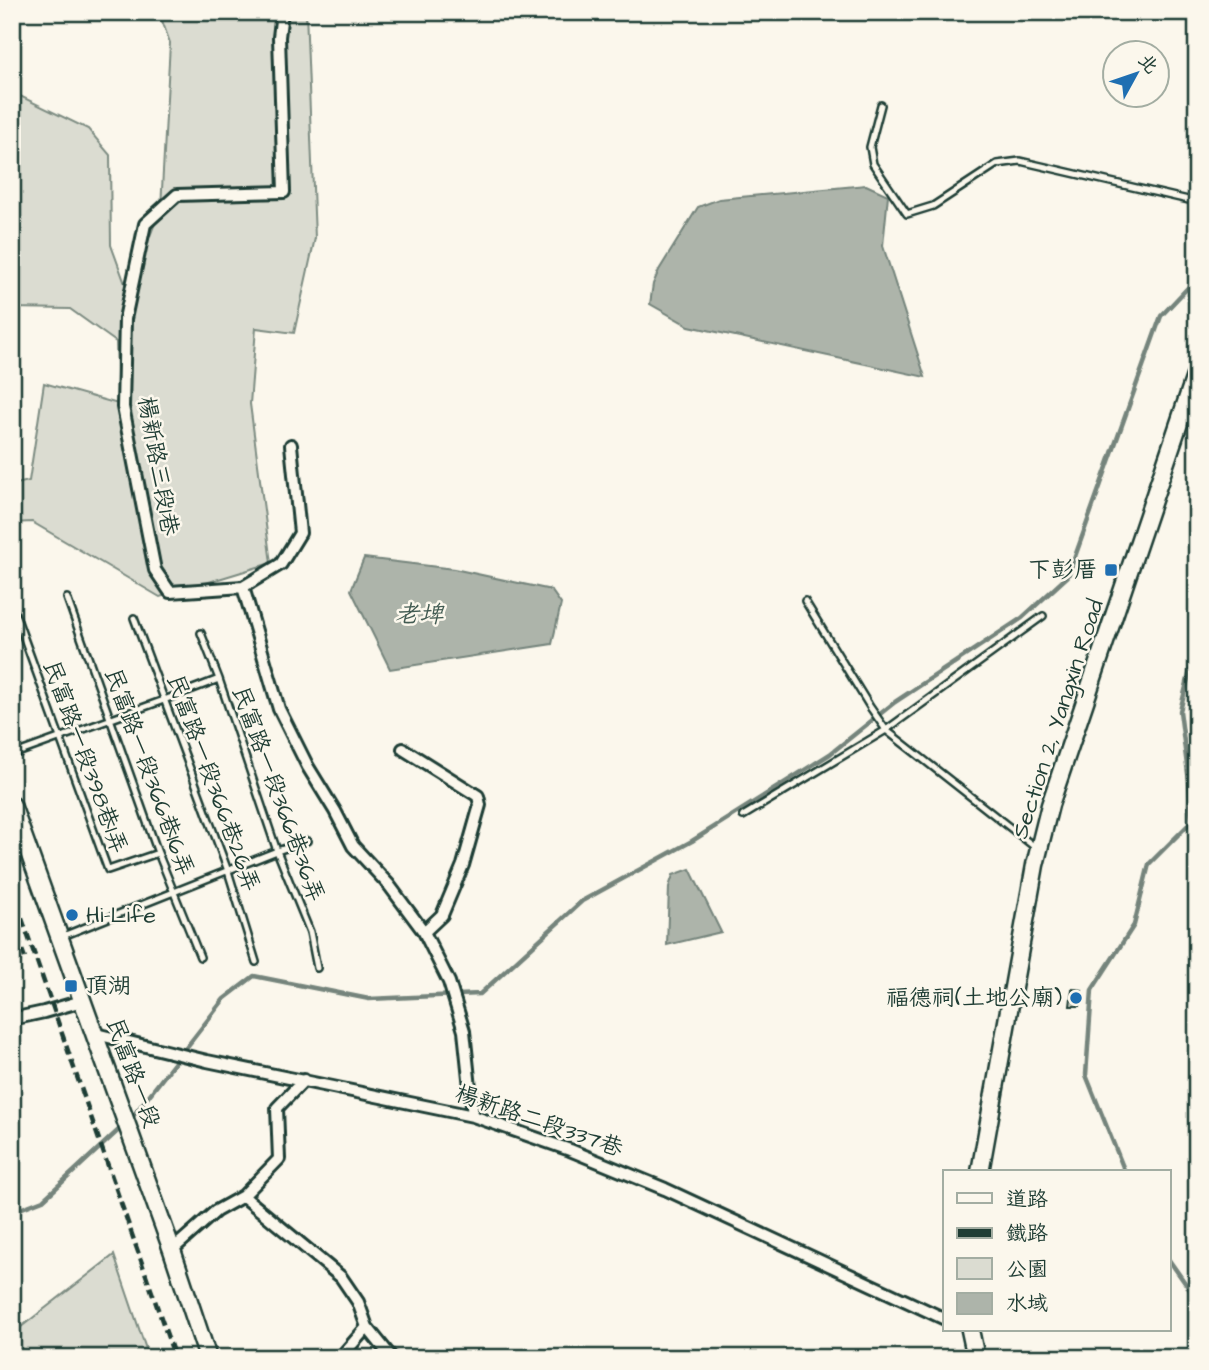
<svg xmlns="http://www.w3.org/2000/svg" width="1209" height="1370" font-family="'Architects Daughter','LXGW WenKai TC',sans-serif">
	<rect width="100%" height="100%" fill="#fbf7ec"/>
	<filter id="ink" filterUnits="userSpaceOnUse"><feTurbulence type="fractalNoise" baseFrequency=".0143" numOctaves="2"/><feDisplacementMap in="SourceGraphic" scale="14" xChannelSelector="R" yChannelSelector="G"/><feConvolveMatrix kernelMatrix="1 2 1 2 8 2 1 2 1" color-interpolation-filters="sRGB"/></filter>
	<g filter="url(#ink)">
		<path fill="#dbdcd1" stroke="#7d8c82" stroke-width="2" d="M159,12H306L315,238L294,333L256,328L250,404L271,563L160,597L32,522L12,523V485L29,481L44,383L118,404L116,342L70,309L12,308V92L88,129L110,155L111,245L128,292L161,208L170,43Z
			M114,1255L149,1358H12V1334Z"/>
		<path fill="#adb4aa" stroke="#74847b" stroke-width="2" d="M866,185L888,195L883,246L925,377L689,326L650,304L653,284L659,270L698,207L719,199Z
			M364,558L454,569L551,590L561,604L552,644L390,669L351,590Z
			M690,869L721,932L667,945L669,887L673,875Z"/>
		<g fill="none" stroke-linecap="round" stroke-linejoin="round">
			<path stroke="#74847b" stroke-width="4.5" d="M130,1120L224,999L254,976L369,999L480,994L582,901L692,841L830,754L895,702L1022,618L1068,576L1161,316L1197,278
				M1125,1172L1086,1075L1092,990L1134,925L1149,864L1192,821L1189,781L1180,711L1197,642
				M12,1212L43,1200L123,1126
				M1169,1260L1197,1300"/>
		</g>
		<path fill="#c4c9be" stroke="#1f3d34" stroke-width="2" d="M1072,989L1082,990L1080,1006H1070Z"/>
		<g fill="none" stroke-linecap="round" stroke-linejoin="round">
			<g stroke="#1f3d34" stroke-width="10">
				<path id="lane" d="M881,105L870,147L873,164L907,214L933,206L997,164L1020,161L1197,202
					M67,598L158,853L200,957
					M805,601L870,707L886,730L1036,848
					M12,605L108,870L158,853
					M134,618L228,871L256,962
					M201,633L219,679L277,851L310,932L317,968
					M12,755L164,700L219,679
					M743,816L886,730L1043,616
					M63,936L277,851L307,841"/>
			</g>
			<g stroke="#1f3d34" stroke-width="16">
				<path id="street" d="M291,445L300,533L281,564L243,587L279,709L308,767L335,811L353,846L389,885L424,932L449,982L464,1031L473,1116
					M243,587L170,592L155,570L123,407L125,319L145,224L177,195L284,192L279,37L282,12
					M403,749L478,796L480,805L463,865L442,915L424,932
					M12,1019L44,1012L82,1001
					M96,1034L207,1061L473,1116L570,1150L665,1189L945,1319
					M243,1196L341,1277L358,1302L367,1327L392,1358
					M172,1250L216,1211L243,1196L279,1159L277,1108L304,1080
					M340,1358L367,1327"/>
			</g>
			<g stroke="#1f3d34" stroke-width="21">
				<path id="secondary" d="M12,805L172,1250L208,1358
					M980,1172L1035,865L1050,805L1197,370
					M970,1330L976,1358"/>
			</g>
			<use href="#lane" stroke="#fbf7ec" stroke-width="5"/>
			<use href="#street" stroke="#fbf7ec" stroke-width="10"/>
			<use href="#secondary" stroke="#fbf7ec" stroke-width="16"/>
			<path stroke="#1f3d34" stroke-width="4.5" stroke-dasharray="10 5" stroke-linecap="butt" d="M12,890L175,1358
				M12,922L25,958"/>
		</g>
	</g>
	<g fill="#1f6fb2" stroke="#fbf7ec" stroke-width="2.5">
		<rect x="1104" y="563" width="14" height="14" rx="3.5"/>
		<circle cx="72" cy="915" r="7"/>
		<rect x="64" y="979" width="14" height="14" rx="3.5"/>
		<circle cx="1076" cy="998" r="7"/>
	</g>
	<g text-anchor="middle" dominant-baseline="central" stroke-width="5" stroke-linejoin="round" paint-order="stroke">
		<g font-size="23" fill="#1f3d34" stroke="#fbf7ec">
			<text transform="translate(158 466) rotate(80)">楊新路三段1巷</text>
			<text transform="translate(1058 719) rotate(-72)">Section 2, Yangxin Road</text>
			<text transform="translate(85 757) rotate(70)">民富路一段398巷1弄</text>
			<text transform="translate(149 772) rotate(70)">民富路一段366巷16弄</text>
			<text transform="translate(213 783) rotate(70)">民富路一段366巷26弄</text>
			<text transform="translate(278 794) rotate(70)">民富路一段366巷36弄</text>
			<text transform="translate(133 1073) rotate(70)">民富路一段</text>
			<text transform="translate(539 1121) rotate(19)">楊新路二段337巷</text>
		</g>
		<g font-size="23" fill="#1f3d34" stroke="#fbf7ec" text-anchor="end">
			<text x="1097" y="570">下彭厝</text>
			<text x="86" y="915" text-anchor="start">Hi-Life</text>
			<text x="85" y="986" text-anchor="start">頂湖</text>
			<text x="1062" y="998">福德祠(土地公廟)</text>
		</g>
		<g font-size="24" font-style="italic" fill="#425b52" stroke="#fbf7ec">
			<text x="419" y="615">老埤</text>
		</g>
	</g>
	<rect width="1209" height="1370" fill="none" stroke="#fbf7ec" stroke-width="42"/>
	<rect x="21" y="21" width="1167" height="1328" fill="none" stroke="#1f3d34" stroke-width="2.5" filter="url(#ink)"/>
	<rect x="943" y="1170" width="228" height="161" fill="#fbf7ec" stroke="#a3ada2" stroke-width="2"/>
	<rect x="957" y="1193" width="35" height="10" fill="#fbf7ec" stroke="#a3ada2" stroke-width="2"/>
	<text x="1006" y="1206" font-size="21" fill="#1f3d34">道路</text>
	<rect x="957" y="1228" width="35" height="10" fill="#1f3d34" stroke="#a3ada2" stroke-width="2"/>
	<text x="1006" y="1240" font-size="21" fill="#1f3d34">鐵路</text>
	<rect x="957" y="1258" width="35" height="21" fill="#dbdcd1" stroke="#a3ada2" stroke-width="2"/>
	<text x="1006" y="1276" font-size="21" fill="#1f3d34">公園</text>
	<rect x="957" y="1293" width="35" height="21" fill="#adb4aa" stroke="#a3ada2" stroke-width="2"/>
	<text x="1006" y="1310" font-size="21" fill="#1f3d34">水域</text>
	<g transform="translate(1136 74) rotate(50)"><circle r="33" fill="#fbf7ec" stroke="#a3ada2" stroke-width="2"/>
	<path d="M0-5L12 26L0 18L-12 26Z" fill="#1f6fb2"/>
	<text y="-10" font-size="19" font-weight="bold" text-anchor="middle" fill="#1f3d34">北</text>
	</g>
</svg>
